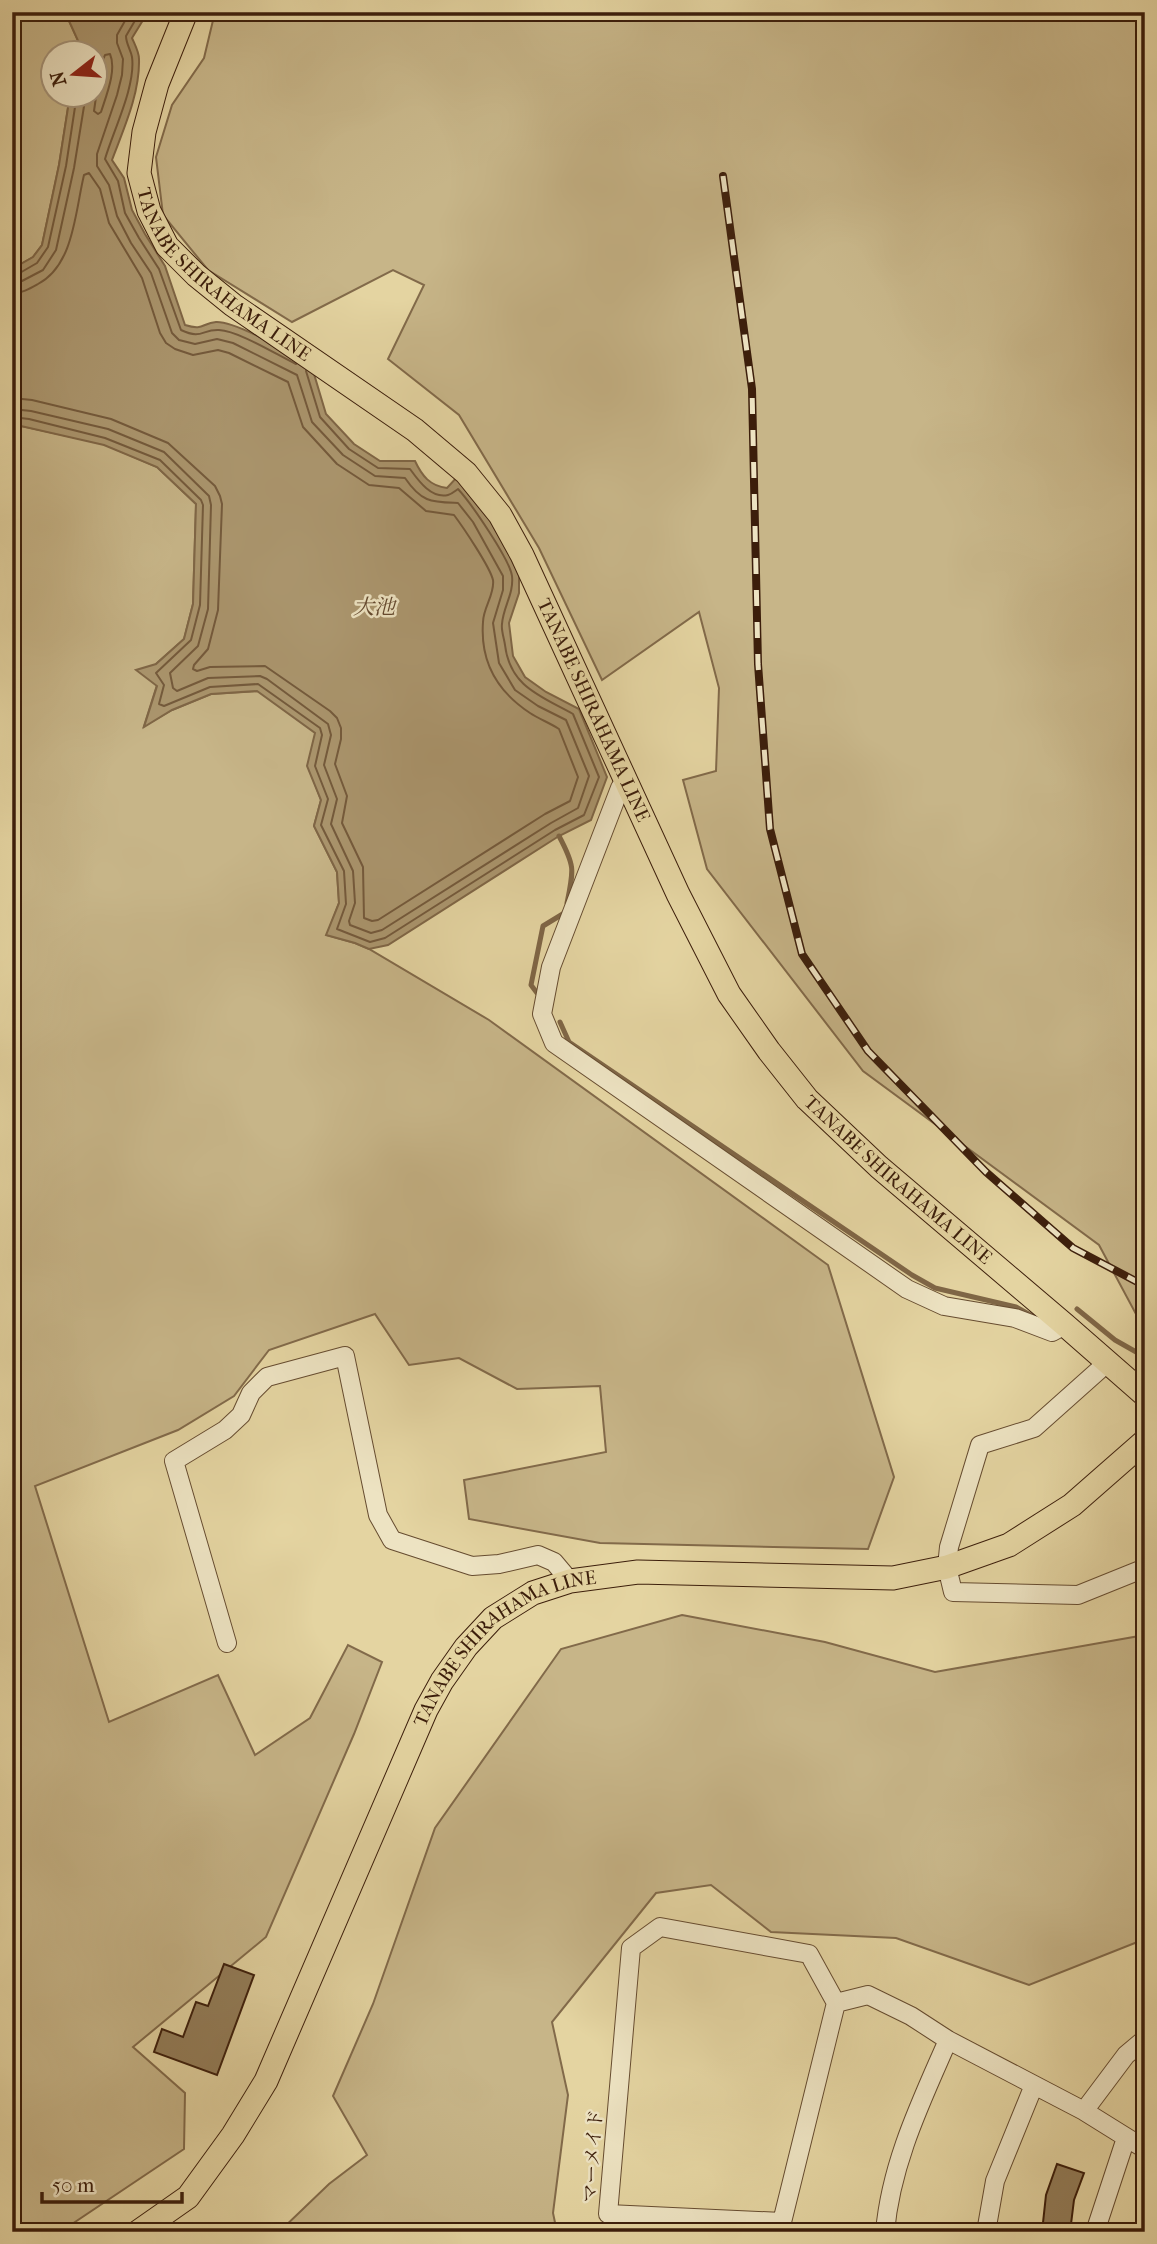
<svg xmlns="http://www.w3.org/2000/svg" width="1157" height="2244" font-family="'IM FELL French Canon','Noto Serif JP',serif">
	<rect width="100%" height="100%" fill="#e4d4a1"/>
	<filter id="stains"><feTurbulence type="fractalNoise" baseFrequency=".00286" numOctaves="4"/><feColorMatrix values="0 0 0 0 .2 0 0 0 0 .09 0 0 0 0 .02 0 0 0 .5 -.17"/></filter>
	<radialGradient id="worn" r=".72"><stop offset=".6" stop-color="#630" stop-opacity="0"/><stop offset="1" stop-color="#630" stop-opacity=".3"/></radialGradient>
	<path fill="#c7b588" stroke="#826a4a" stroke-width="2" d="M12,12H65L80,45L78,52H52V94L70,95L59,165L42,245L33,257L12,269Z
		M215,12H1145V1318L1137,1316L1099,1245L863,1071L707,869L683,780L716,771L719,688L699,612L602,680L539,548L459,415L388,359L424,285L393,270L292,322L208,270L163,215L156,157L172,105L204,58Z
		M12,424L104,444L157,467L196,504L193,604L184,639L156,664L157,685L144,726L172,710L211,694L258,691L316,733L308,766L321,800L314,826L337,872L339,903L327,935L355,943L369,949L489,1020L828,1265L894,1477L868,1549L600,1543L469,1519L464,1480L606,1452L600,1386L517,1389L459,1358L409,1365L375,1314L269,1350L234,1396L178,1430L35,1486L109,1722L218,1675L255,1755L310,1718L348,1645L382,1662L354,1734L266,1937L133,2047L185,2093L184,2149L60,2232H12Z
		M682,1615L825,1642L935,1672L1145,1635V1939L1029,1985L896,1938L771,1932L711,1885L656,1893L552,2022L568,2095L553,2213L557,2232H279L329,2184L367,2155L333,2096L373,2004L435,1828L561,1649Z"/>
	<path fill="#ab966e" stroke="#7f6646" stroke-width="2" d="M65,12H148L132,38C135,45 139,52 139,59C140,93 124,128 112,160L124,178L132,210L145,234L165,266L185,325C204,331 202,323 216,322C236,321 292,354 311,364L326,414L354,444L380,461H415C422,476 430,486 447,488L458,476L486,513L519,571V593L509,623L513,656L525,677L546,692L579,709L607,777L591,820L559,836L388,945L369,949L355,943L326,935L339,903L337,872L314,826L321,800L307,766L315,733L257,691L211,694L172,710L144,727L157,686L136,670L156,664L184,639L193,604L196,504L157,467L104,445L12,424V269L33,257L42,245L59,165L70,95L94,94V52H78L80,45Z"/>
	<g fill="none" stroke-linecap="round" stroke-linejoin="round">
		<path stroke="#745a3c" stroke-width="2" d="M140,12L126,36C126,44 131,50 132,57C136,86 113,131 105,159L118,181L125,213L139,238L159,269L181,330C202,340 202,329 219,330C239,331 277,355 296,364
			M94,72L101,65L105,55L110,54C117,70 106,96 101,112L98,114L94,111L96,97L94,86
			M12,274H18L37,263L48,247L66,166L77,94
			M12,283L22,281L43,270L56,250L74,168L86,94
			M12,294C22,293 29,289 38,284C74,265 75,212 84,175L89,173L100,189L109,223L142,278L160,333L166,343L175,349L193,355L218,350L229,353L288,382L303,427L337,464L369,485L399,488L426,511L454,515C463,527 490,567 493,580C495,594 483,608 483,622C480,662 498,692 530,713C539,719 550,723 559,729L578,777L570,801L545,814L378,920L372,921L364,918L363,867L342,823L347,796L335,764L341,739V728L337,718L330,711L265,666L210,667L197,671L193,669L194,665L208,649L218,610L222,504L220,496L215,486L168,443L111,419L32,400L12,398
			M12,409L31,411L108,429L164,452L209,496L211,505L208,609L198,646L170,673L173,688L177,691L208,678L260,676L267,679L328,724L331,735L324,765L337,799L331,824L353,871L355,903L349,921L350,925L371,933L382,930L551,823L578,808L589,776L566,720L538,706L515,690L499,663L493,623L503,590V576L473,522L458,503C432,502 422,503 405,478L375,476L343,455L312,422L297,375L233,343L217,339L195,344L179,340L172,333L151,273L131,243L117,216L109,185L97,166V154L117,95L122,75L123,59L117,43V35L130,12
			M12,417L29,419L105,438L160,460L201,500L203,505L200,605L191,640L156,673L164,685L159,704L164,706L210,687L258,684L320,728L322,735L315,766L328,799L321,825L344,871L346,904L337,929L370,942L385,938L555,830L584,815L599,777L573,714C541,696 510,687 505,645C504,638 501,630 502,624C503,607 514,594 512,576C510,560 471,503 458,489C455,491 452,494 448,495C431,499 418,480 410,469L378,468L349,449L320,417L306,371"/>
		<path stroke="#7f6646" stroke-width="5" d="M559,836C575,866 574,869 567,903
			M537,993L531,985L543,926L566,912
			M560,1022L569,1042L912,1275L935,1288L1016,1307L1034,1317
			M1077,1309L1115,1340L1145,1357"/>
	</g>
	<path fill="#937d59" stroke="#3c1e0b" stroke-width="2" d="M224,1964L254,1975L217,2075L154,2052L162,2029L183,2037L196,2002L208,2006Z
		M1057,2164L1084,2173L1074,2200L1070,2232H1042L1046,2195Z"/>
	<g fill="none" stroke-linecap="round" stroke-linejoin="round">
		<g stroke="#664c30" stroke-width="20">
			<path id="minor" d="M626,779L620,788L551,967L542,1014L554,1043L907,1289L944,1306L1015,1318L1052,1332L1065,1325
				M1108,1362L1034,1428L980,1445L949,1547L947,1567L953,1592L1078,1595L1145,1568
				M227,1643L174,1461L225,1430L241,1415L251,1393L267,1377L345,1356L378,1515L392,1540L472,1566L499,1564L538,1555L554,1562L570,1581
				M836,2003L782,2222L608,2214L631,1948L660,1927L809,1954L836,2003L868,1995L911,2016L948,2040L1084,2111L1145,2149
				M1084,2111L1126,2055L1145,2039
				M885,2232C891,2163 921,2102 948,2040
				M986,2232L995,2181L1034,2085
				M1095,2232L1126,2138"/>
		</g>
		<g stroke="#3c1e0b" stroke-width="25">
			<g id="major">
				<path id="s1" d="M186,12L157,84L144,132L139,173L149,211L167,246L196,275L233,305L415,430L466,473L500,515L522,555L678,894L729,994L769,1051L807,1099L879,1167L1065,1325L1145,1395"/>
				<path id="s2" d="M138,2232L188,2197L233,2135L266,2081L426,1710L442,1681L466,1647L493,1618L533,1593L570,1581L638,1572L893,1578L947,1567L1009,1545L1072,1505L1145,1441"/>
			</g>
		</g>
		<use href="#minor" stroke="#ede3c2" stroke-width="18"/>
		<use href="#major" stroke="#e4d4a1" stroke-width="23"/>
		<g stroke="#3c1e0b" stroke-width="8">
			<path id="rail" d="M723,176L752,389L758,664L770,829L802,954L868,1051L986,1172L1073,1248L1145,1286"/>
		</g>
		<use href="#rail" stroke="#ede3c2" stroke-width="5" stroke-dasharray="16" stroke-linecap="butt"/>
	</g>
	<g text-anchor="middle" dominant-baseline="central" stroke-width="5" stroke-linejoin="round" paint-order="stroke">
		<g font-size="19" fill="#3c1e0b" stroke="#ede3c2">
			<text stroke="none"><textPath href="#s1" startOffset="306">TANABE SHIRAHAMA LINE</textPath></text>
			<text stroke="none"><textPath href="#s1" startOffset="894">TANABE SHIRAHAMA LINE</textPath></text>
			<text stroke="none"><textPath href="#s1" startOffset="1461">TANABE SHIRAHAMA LINE</textPath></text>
			<text stroke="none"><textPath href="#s2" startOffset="710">TANABE SHIRAHAMA LINE</textPath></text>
			<text transform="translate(593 2156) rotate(-86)">マーメイド</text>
		</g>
		<g font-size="21" font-style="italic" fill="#63482e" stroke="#ede3c2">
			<text x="374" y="607">大池</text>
		</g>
	</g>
	<rect width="1157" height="2244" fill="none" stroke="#e4d4a1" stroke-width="42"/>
	<rect x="14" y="14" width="1129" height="2216" fill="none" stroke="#3c1e0b" stroke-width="3.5"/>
	<rect x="21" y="21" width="1115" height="2202" fill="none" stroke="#3c1e0b" stroke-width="2"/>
	<g transform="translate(74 74) rotate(253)"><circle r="33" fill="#ede3c2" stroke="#a69479" stroke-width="2"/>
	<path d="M0-5L12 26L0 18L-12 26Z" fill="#8f2418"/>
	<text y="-10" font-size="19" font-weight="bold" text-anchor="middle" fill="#3c1e0b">N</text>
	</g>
	<path d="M42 2192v10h140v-10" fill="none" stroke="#3c1e0b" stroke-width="3.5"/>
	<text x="52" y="2192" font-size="21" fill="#3c1e0b" stroke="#ede3c2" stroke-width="5" paint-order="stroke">50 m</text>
	<rect width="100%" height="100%" filter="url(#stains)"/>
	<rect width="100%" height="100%" fill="url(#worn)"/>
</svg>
